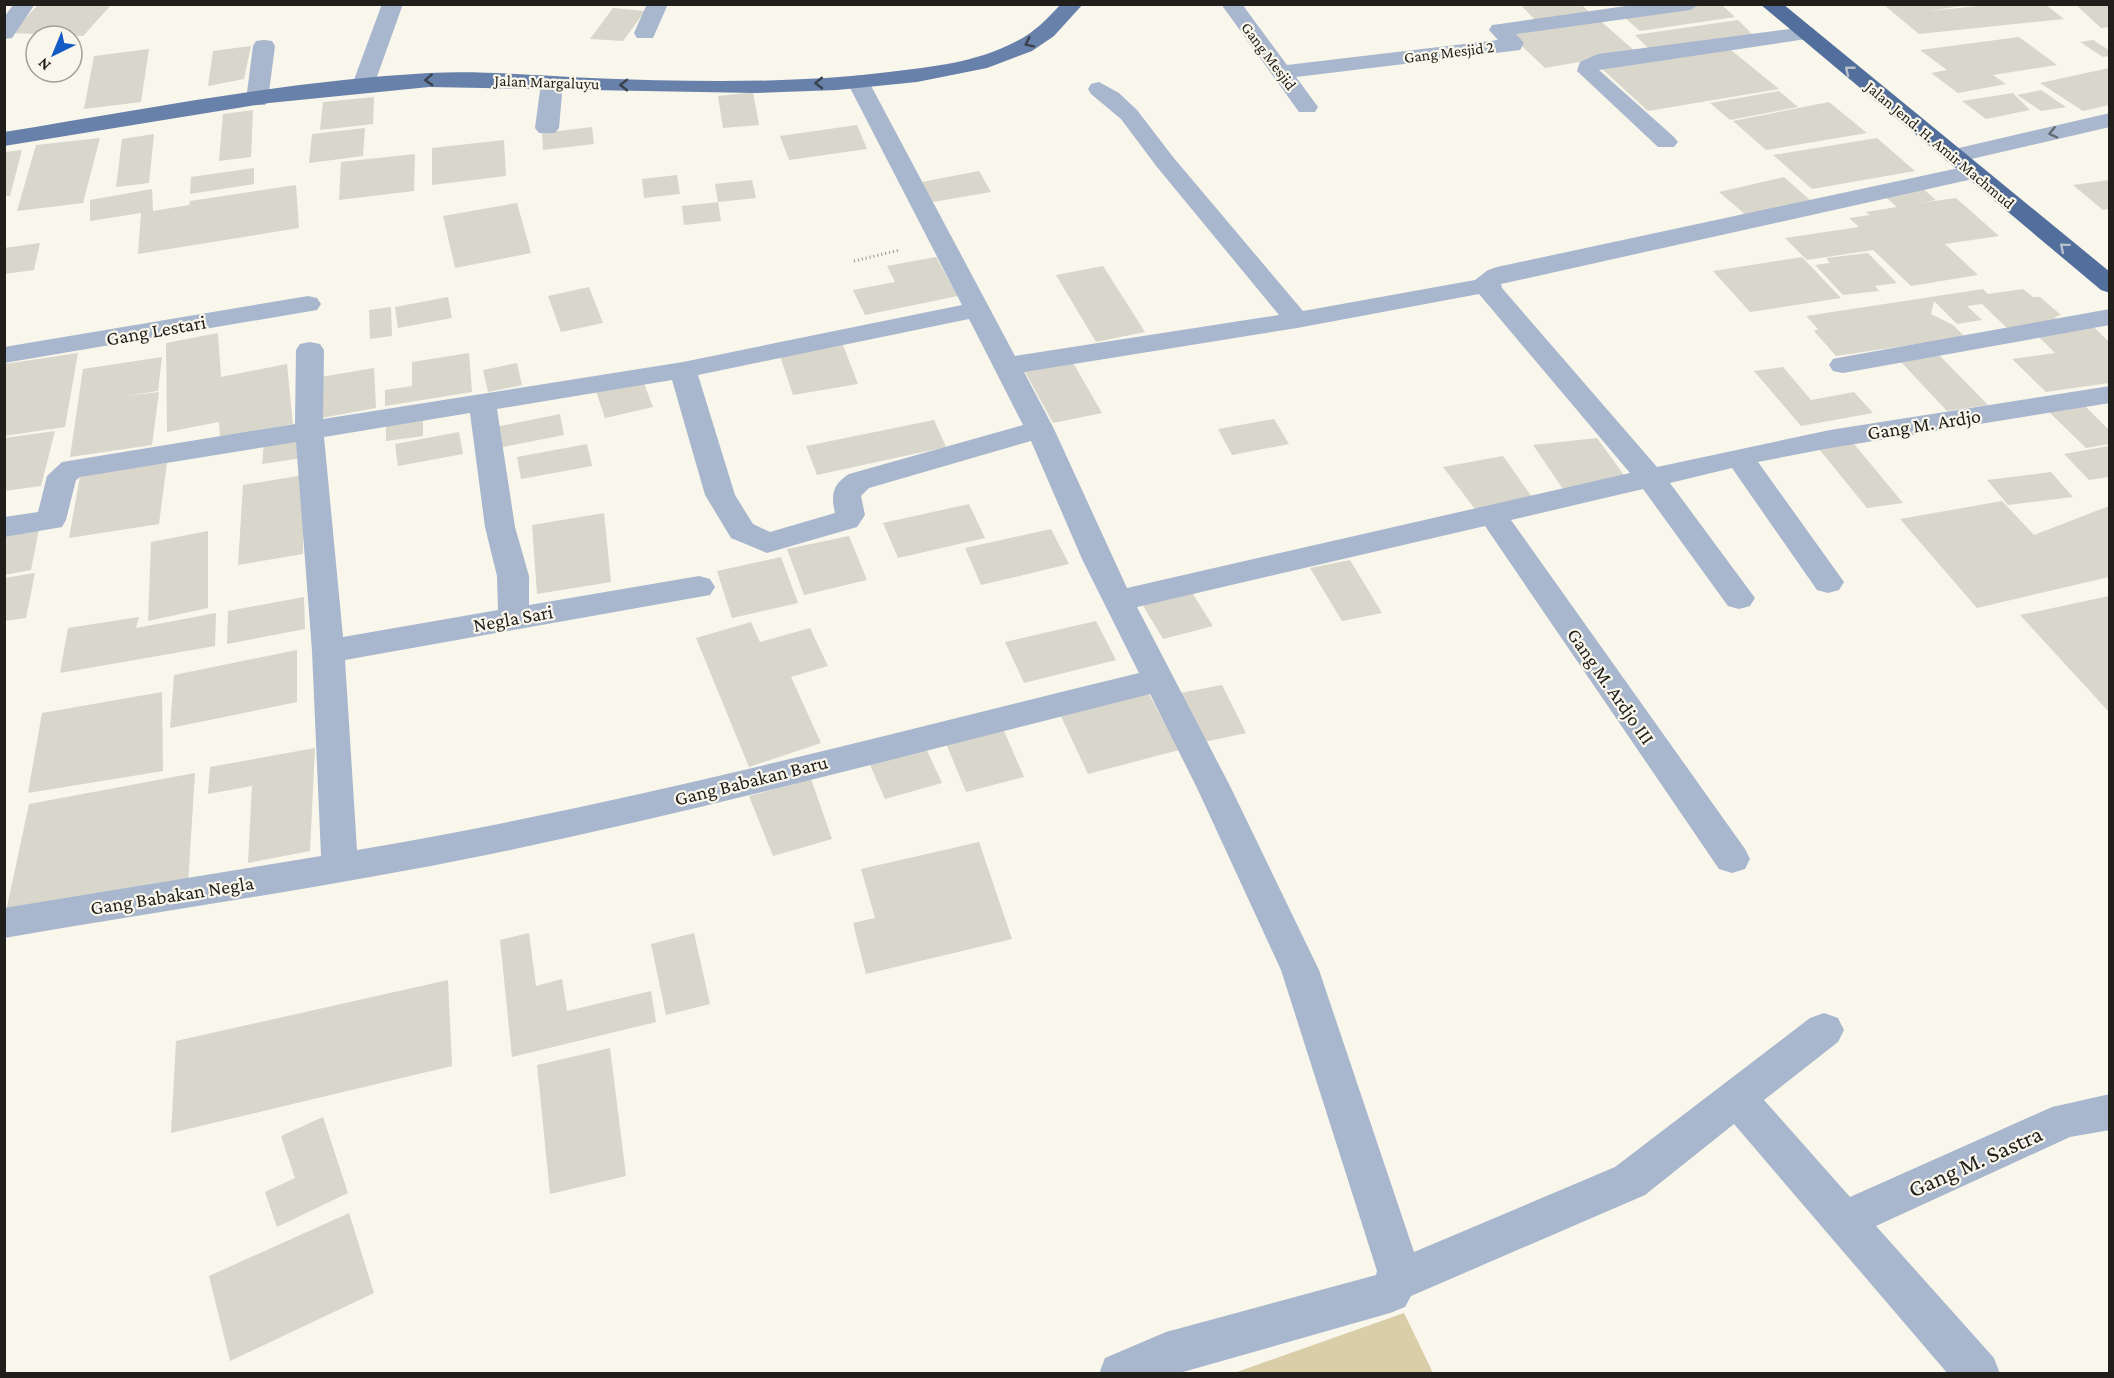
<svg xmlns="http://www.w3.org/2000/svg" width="2114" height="1378" font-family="'Crimson Pro',serif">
	<rect width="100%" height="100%" fill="#f9f6eb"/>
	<path fill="#dacea8" d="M1404,1313L1433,1373H1234Z"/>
	<path fill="#d9d6cc" d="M39,4H112L83,36L11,33Z
		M1520,4H1581L1590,13L1536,21Z
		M1704,4H1721L1735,17L1640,31L1624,17Z
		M1996,4H2045L2064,19L1919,34L1884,5H1967L1930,11Z
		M2075,4H2109V27L2101,28Z
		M613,8L645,11L623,41L590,39Z
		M1596,17L1636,52L1545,68L1507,32Z
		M1738,20L1754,36L1651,51L1635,35Z
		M2019,37L2057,65L1993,75L2006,84L1958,93L1931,73L1947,70L1920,50Z
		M2093,40L2109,50V56L2103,57L2080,42Z
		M251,46L244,79L208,86L213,51Z
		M1726,46L1779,89L1648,111L1600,67Z
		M149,49L141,102L84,109L94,56Z
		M2109,68V105L2083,111L2040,83Z
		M2041,90L2066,107L2041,111L2017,95Z
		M1779,91L1798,107L1730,120L1710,103Z
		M753,92L759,125L723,128L718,96Z
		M2013,93L2030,110L1986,119L1962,101Z
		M374,97L373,124L320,130L323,102Z
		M1829,102L1867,133L1766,150L1733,121Z
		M253,110L251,157L219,161L223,114Z
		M857,125L867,149L789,160L780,136Z
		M592,127L594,144L543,150L542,133Z
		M365,128L363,156L309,163L312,134Z
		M154,134L149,183L116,187L122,139Z
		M100,138L83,203L17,211L36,145Z
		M1877,138L1915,171L1812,189L1773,155Z
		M504,140L506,176L432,185V148Z
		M22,150L10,196H5V152Z
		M415,154L414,191L339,200L341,162Z
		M254,168V184L190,194L191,177Z
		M979,171L991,192L933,202L922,182Z
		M677,175L680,194L644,198L642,179Z
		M1784,177L1812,202L1747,216L1719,192Z
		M752,180L756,198L718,202L715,184Z
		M2109,180V209L2103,210L2073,185Z
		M296,185L299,228L138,254L141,213L90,221V200L152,189L153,211L189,205L190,201Z
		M1921,187L1936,200L1920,203L1956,198L1999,236L1945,244L1978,275L1911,286L1873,250L1807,260L1785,238L1859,227L1849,218L1870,215L1866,212L1897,207L1881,193Z
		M718,202L721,221L684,225L682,206Z
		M517,203L531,253L455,268L443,216Z
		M40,243L34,270L4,274V248Z
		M1868,253L1897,283L1875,286L1879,291L1843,295L1815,265L1830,263L1826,258Z
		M936,257L958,296L865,315L853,290L895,282L887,266Z
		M1802,257L1841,298L1750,312L1713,271Z
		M1103,266L1145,332L1096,342L1056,275Z
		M589,287L603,323L561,332L548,296Z
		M1983,289L1988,294L2023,289L2033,297H2040L2061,315L2055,317L2056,321L2007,328L1982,304L1967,306L1982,320L1957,324L1934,301L1931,314L1953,325L1965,337L1836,356L1814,331L1818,329L1806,316Z
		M448,297L452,318L398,328L395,307Z
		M391,307L392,336L370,339L369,310Z
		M2094,327L2109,342V383L2046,392L2012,359L2055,353L2037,335Z
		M218,333L221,377L287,364L293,424L220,438L219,422L167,432L166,343Z
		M843,345L858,384L793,395L780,356Z
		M78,353L65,427L4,436V364Z
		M469,353L472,392L385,406V390L412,386V362Z
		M1939,355L1988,405L1947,411L1900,361Z
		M162,357L158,391L125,396L159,392L152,445L70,457L83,369Z
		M1072,361L1102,413L1053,423L1024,370Z
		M517,363L522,385L488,392L483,370Z
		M1783,367L1811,400L1854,392L1873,413L1801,426L1754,371Z
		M374,368L376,408L316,419L315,378Z
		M643,381L653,407L605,418L596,391Z
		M2082,403L2109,430V444L2086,448L2046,409Z
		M560,414L564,435L493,449L490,428Z
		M423,416V436L386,441V421Z
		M1274,419L1289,444L1232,455L1218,429Z
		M934,420L946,447L817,475L806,446Z
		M55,431L41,486L4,491V438Z
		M459,432L463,454L398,466L395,444Z
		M304,436L302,458L262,464L264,442Z
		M1597,438L1629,482L1565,492L1533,445Z
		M1850,439L1903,503L1867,508L1815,444Z
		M587,444L592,466L521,479L517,457Z
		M2109,446V477L2089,480L2064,454Z
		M1503,456L1532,497L1475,509L1443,467Z
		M167,463L159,524L69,538L80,476Z
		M2051,472L2073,497L2008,505L1987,480Z
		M304,475L303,554L238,565L243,485Z
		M2002,501L2034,535L2109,506V577L1977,608L1900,519Z
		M969,504L985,538L898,558L883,523Z
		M604,513L611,582L537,594L532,525Z
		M39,529L31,570L4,575V535Z
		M1051,529L1069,564L981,585L965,548Z
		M208,531V608L148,621L151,542Z
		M849,536L867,580L804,595L787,549Z
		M781,557L798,603L732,618L717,571Z
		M1350,560L1382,613L1342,621L1310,568Z
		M35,573L26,618L4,621V578Z
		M1191,591L1213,626L1163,639L1142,604Z
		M2109,596V712L2020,615Z
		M304,597L305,629L227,644L228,611Z
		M216,613L215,646L60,673L68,628L139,617L136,628Z
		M1096,621L1116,660L1024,683L1005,642Z
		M751,622L760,642L810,628L828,666L791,677L821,743L749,767L696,638Z
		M297,650V702L170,728L174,675Z
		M1222,685L1246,733L1204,742L1180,693Z
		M1146,689L1179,750L1088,774L1059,712Z
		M162,692L163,771L28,793L42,713Z
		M1000,722L1024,777L966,792L943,736Z
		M923,742L942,783L885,799L867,758Z
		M315,748L310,851L248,863L252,786L208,794L210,767Z
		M195,773L188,884L5,916L29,804Z
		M811,779L832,839L773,856L749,796Z
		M979,842L1012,939L866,974L853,923L875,918L861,869Z
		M529,933L536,986L562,979L567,1011L651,991L656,1022L512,1057L500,940Z
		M694,933L710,1004L666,1015L651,944Z
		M448,980L452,1066L171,1133L176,1041Z
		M610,1048L626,1176L550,1194L537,1065Z
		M323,1117L348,1193L277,1227L265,1192L295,1178L281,1136Z
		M349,1213L374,1293L230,1361L209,1276Z"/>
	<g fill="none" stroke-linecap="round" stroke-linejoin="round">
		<path stroke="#95938b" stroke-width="3" stroke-dasharray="1 3" stroke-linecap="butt" d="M854,261L900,250"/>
		<path fill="#a8b7ce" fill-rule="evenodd" d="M14,4H35L12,38L4,39V17Z
			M382,4H403L374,85L371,90H355L352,85Z
			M647,4H668L653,38H637L634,33Z
			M1221,4H1242L1287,65L1498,40L1489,30L1492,25L1500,24L1640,4H1700L1690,10L1516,34L1524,43L1520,50L1512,51L1296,77L1318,107L1315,112H1299Z
			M1805,27L1813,28L1816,33L1813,38L1599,70L1674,137L1678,142L1674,147H1658L1577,71L1580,62L1598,54Z
			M264,40L272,41L275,46L268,100L265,105H249L246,100L253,46L256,41Z
			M858,75L866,77L869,82L1015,356L1279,315L1157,167L1121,119L1091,94L1088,89L1091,84L1099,82L1119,93L1137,110L1173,157L1303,311L1475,280L1488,270L1497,267L1973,165L1981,167L1985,172L1981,177L1973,179L1501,284L1502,288L1657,467L1830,430L2110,386V403L1830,448L1758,462L1844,582L1839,590L1828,593L1817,590L1732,468L1670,483L1755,598L1750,606L1739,609L1728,606L1643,489L1511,520L1745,849L1750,859L1745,869L1732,873L1719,869L1485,526L1137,607L1231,788L1319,970L1414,1252L1615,1167L1810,1018L1824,1013L1838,1018L1844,1030L1838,1042L1764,1100L1850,1197L2052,1107L2110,1094V1130L2070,1137L1876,1226L1994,1358L2000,1374H1948L1734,1124L1645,1195L1411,1296L1405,1307L1390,1313L1176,1374H1099L1105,1358L1166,1332L1376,1275L1377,1271L1281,970L1197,788L1150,694C931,749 712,808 491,854C330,887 167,910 4,938V908L321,856L312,651L296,442L80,477L76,480L66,520L62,527L4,537V517L38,512L47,476L62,462L295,424L296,350L300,344L310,342L320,344L324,350L323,419L683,362L962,305L847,82L850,77ZM1479,294L1630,473L1127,588L1054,429L1024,372L1297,328ZM969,319L1023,425L849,474C832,485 831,495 835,513L770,532L753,524L735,495L698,375ZM672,380L705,495L731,538L767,553L857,527L865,515L861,496L869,488L1031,441L1082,559L1139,673C879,736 621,806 357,850L345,660L710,595L715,587L710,579L699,576L529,605V576L515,527L497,409ZM470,413L485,527L497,576L498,610L343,637L324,437Z
			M552,76L560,78L563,83L559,128L555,133H539L535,128L541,83L544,78Z
			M2110,113V127L1954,163L1946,161L1942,156L1946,151Z
			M308,296L317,298L321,304L317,310L4,363V347Z
			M2110,309V325L1843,373L1833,371L1829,365L1833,359L1843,357Z"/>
		<path fill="#6881aa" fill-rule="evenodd" d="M1061,4H1083L1054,36L1032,51L987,68L917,82L837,90L755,93L429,87L269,103L4,146V132C145,109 286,81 429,73C483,70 537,76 591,78C690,82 791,84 889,72C932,67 977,62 1015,42C1034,33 1047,19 1061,4Z"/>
		<path fill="#516e9c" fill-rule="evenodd" d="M1760,4H1783L2110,272V293L2101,290Z"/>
	</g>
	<defs><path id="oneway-chevron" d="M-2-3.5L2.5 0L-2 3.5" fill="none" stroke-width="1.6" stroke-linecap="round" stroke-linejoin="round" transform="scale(1.5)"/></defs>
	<g stroke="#39414d">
		<use href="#oneway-chevron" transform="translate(1029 43) rotate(154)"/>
		<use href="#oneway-chevron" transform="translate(429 80) rotate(177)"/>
		<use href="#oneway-chevron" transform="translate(819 83) rotate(179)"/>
		<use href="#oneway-chevron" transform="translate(624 85) rotate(-180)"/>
	</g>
	<g stroke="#b6c0cb">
		<use href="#oneway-chevron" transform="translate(1849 70) rotate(-141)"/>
		<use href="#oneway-chevron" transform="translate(2064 247) rotate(-140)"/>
	</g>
	<use stroke="#646b74" href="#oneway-chevron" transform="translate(2053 133) rotate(167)"/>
	<g text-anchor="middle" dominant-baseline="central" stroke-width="4.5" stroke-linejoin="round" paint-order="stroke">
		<g font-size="16" fill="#201f1b" stroke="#f9f6eb">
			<text transform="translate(1449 52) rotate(-7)">Gang Mesjid 2</text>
			<text transform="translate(1269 56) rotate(53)">Gang Mesjid</text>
			<text transform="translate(547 82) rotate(2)">Jalan Margaluyu</text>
			<text transform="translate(1940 145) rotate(40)">Jalan Jend. H. Amir Machmud</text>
		</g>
		<g font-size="20" fill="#201f1b" stroke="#f9f6eb">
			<text transform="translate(156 330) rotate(-10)">Gang Lestari</text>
			<text transform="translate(1924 424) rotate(-9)">Gang M. Ardjo</text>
			<text transform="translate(513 618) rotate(-10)">Negla Sari</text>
			<text transform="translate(1611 686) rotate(55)">Gang M. Ardjo III</text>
			<text transform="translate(751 780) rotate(-14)">Gang Babakan Baru</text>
			<text transform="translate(172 895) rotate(-9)">Gang Babakan Negla</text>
		</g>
		<g font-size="24" fill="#201f1b" stroke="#f9f6eb">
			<text transform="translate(1975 1161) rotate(-24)">Gang M. Sastra</text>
		</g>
	</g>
	<rect width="2114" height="1378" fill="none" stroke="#201f1b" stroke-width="12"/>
	<g transform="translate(54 54) rotate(223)"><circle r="28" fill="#f9f6eb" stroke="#a2a098" stroke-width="1.5"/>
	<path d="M0-4.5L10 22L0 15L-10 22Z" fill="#145bc6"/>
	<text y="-9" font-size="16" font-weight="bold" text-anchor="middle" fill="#201f1b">N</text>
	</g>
</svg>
